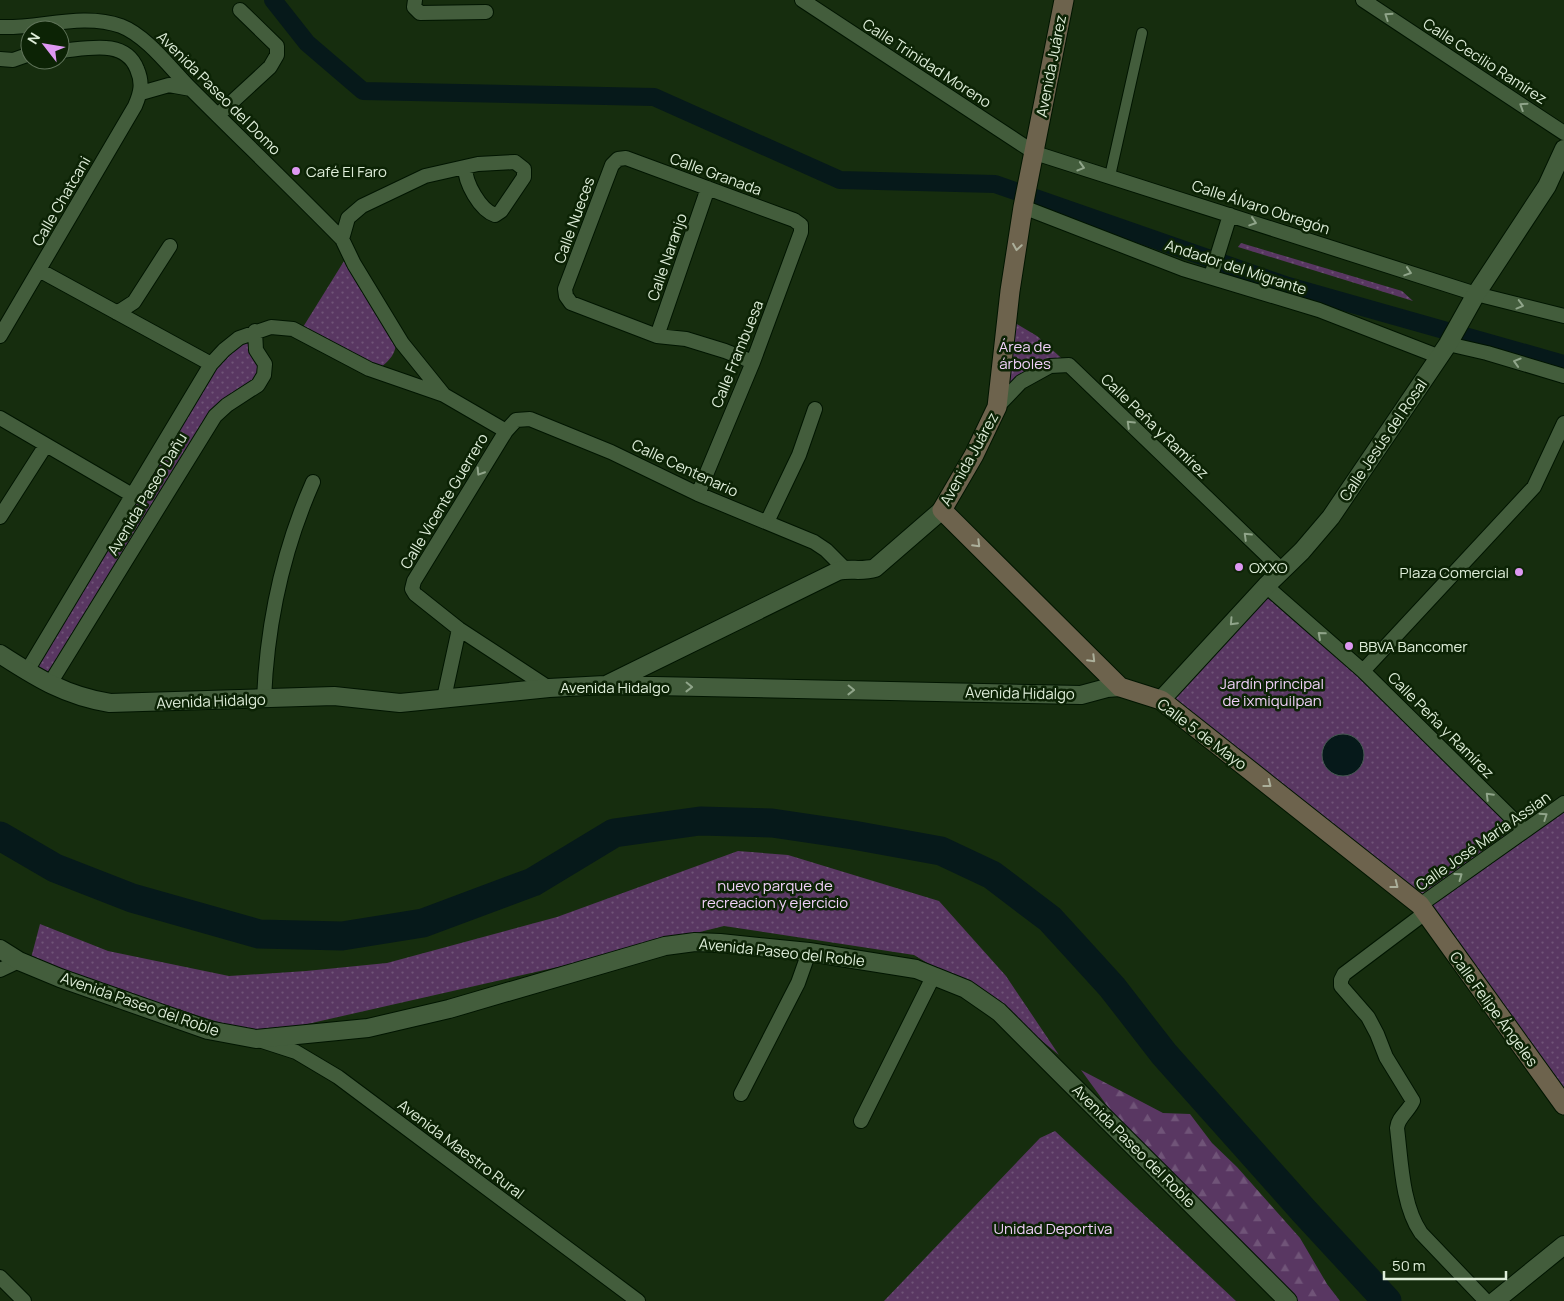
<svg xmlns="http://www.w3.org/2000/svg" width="1564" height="1301" font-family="Manrope,sans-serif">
	<defs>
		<pattern id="green-dots" width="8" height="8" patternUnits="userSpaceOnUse" patternTransform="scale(1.25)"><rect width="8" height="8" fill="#593762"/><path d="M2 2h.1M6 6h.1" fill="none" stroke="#705478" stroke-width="1.8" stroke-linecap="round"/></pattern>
		<pattern id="forest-firs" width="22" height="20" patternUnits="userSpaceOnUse" patternTransform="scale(1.25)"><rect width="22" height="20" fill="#593762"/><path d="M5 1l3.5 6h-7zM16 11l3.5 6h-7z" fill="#705478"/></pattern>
	</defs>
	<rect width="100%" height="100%" fill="#162d0e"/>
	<path fill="url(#green-dots)" d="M1241,243L1402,291L1413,301L1238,247Z
		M349,253L397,335C396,351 394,357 381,367L300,332Z
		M1007,318L1037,336L1069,365L1050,366L997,407Z
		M255,331L264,375L227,405L49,685L27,671L211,364Z
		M1266,586L1524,830L1564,806V1105L1420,905L1161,700Z
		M738,851L788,855L939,901L1006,976L1059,1055L1002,1008L914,955L724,926L571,964L259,1035L30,962L40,924L108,951L229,976L306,971L387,963L557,917Z
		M1055,1131L1236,1301H884L1040,1138Z"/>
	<path fill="url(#forest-firs)" d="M1081,1070L1163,1113L1190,1114L1212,1143L1237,1167L1300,1238L1327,1284L1340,1301H1298L1257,1259L1129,1136Z"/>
	<path fill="#06191a" stroke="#475953" d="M1322 755a21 21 0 1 1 42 0a21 21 0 1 1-42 0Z"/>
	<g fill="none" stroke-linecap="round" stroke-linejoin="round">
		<path stroke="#06191a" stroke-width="18" d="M273,0L307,43L363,91L654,97L840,180L995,184L1288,286L1564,364"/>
		<path stroke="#06191a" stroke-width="29" d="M0,836L55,868L132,898L259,934L342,936L423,923L533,882L614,833L700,821L772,823L853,835L941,851L992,875L1050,919L1112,987L1164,1054L1303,1210L1387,1301"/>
		<g stroke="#011500" stroke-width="12">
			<path id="pedestrian" d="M1110,176L1142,33"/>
		</g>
		<g stroke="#011500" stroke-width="16">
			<path id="minor" d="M415,0L414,7L420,13L486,12
				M802,0L1035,153L1476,294L1564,316
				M1363,0L1564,133
				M0,27C39,29 82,12 121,26C147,36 171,69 191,89C241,139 292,188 342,239L354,264L402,343L444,395L506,431
				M0,59L13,60L30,54
				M141,93L169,85L191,89
				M218,115L270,67L277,55V46L240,10
				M1023,207L1183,269L1319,310L1440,357
				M342,239L348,218L362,206L425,176L478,164L515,162L524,169V177L501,211L495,215C480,210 465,183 465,167
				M39,270L211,364
				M1211,276L1230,215
				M117,313L134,302L170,246
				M0,336L135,106C141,92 143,83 137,69C125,38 86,49 60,51
				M657,336L708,188
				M1448,344L1487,353L1564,376
				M997,407L1021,382L1050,366L1069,365L1282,570
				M0,418L132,495
				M698,494L753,362L801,232V225L794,220L626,158L618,159L612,165L565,289L566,296L571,303L657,336L686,339L725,351L753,362
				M0,517L46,445
				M767,522L799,455L815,409
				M1266,586L1363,671L1524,830
				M27,671L211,364L224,350L239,338L271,327L293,329L369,369L444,395
				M1363,671L1534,487L1564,423
				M49,685L215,416L227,405L258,385L264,375L265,364L256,350L255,331
				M549,688L459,629L415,594L412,589L414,581L506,431L516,420L530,419L611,452L698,494L814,542L826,550L845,569
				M444,698L459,629
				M264,699C267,625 283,550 313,482
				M1420,905L1564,803
				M1425,913L1344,974L1341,980V986L1368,1017L1377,1034L1386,1057L1413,1101C1409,1111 1398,1117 1397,1128C1401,1160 1402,1206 1421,1233L1486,1301
				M0,970L19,961
				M259,1040L296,1052L338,1077L638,1301
				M741,1094L798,983L809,952
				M861,1121L934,975
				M0,1277L24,1301"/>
		</g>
		<g stroke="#011500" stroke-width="20">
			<path id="tertiary" d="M0,654C37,678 66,696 110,703L334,696L400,703L549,688L605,685L1081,695L1107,688L1120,687
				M608,684L838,571C850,568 862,572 875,568L942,510
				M1161,700L1266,586L1302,551L1331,517L1448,344L1476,294L1547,186L1564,149
				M0,949L19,961L60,978L208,1030L256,1039L368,1028L449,1009L665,946L695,942L720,943L809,952L916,969L966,989L999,1012L1288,1301
				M1495,1301L1564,1245"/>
		</g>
		<g stroke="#011500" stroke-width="21">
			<path id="secondary" d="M1064,0L1023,207L1010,291L997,407L974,455L942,510L1120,687L1161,700L1420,905L1564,1105"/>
		</g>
		<use href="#pedestrian" stroke="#435d3c" stroke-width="10"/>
		<use href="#minor" stroke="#435d3c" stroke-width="14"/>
		<use href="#tertiary" stroke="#435d3c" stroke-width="18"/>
		<use href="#secondary" stroke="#6d634d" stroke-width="19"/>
	</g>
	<defs><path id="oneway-chevron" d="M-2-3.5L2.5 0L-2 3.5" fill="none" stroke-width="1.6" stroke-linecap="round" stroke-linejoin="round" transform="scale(1.25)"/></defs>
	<g stroke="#90a58a">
		<use href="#oneway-chevron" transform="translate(1388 16) rotate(-146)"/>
		<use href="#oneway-chevron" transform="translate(1523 106) rotate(-147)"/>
		<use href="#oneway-chevron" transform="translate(1081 167) rotate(17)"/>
		<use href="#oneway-chevron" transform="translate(1253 222) rotate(18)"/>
		<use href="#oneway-chevron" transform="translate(1408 272) rotate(18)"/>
		<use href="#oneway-chevron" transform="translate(1520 305) rotate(15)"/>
		<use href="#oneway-chevron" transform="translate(1517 362) rotate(-163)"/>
		<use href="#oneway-chevron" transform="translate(1130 424) rotate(-136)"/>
		<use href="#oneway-chevron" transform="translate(480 472) rotate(122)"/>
		<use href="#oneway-chevron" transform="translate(1247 536) rotate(-136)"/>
		<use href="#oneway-chevron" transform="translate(1233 622) rotate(133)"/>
		<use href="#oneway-chevron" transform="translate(1321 635) rotate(-139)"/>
		<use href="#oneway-chevron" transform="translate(689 687) rotate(1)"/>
		<use href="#oneway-chevron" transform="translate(851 690) rotate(1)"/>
		<use href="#oneway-chevron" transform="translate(1489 796) rotate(-135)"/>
		<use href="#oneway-chevron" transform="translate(1544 816) rotate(-34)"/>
		<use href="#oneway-chevron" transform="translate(1459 876) rotate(-36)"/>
	</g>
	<g stroke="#abaf9a">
		<use href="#oneway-chevron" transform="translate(1017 247) rotate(99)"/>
		<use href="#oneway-chevron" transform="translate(977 544) rotate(45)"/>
		<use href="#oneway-chevron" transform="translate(1092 659) rotate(45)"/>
		<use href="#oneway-chevron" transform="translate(1268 784) rotate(38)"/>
		<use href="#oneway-chevron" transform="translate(1395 885) rotate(38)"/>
	</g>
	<g fill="#de98f2" stroke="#0c2305" stroke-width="2">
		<circle cx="296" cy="171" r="5"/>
		<circle cx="1239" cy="567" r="5"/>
		<circle cx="1519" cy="572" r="5"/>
		<circle cx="1349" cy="646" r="5"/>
	</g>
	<g text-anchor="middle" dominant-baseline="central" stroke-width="5" stroke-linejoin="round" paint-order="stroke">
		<g font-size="15" fill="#deedd9" stroke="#0c2305">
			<text transform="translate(1485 61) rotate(33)">Calle Cecilio Ramírez</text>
			<text transform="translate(927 63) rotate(33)">Calle Trinidad Moreno</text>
			<text transform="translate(1051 66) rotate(-79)">Avenida Juárez</text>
			<text transform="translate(219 93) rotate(45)">Avenida Paseo del Domo</text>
			<text transform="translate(716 174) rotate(20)">Calle Granada</text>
			<text transform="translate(61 201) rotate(-60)">Calle Chatcani</text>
			<text transform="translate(1261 207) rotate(18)">Calle Álvaro Obregón</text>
			<text transform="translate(574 220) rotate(-70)">Calle Nueces</text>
			<text transform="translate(667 257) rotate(-71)">Calle Naranjo</text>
			<text transform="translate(1236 267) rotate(18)">Andador del Migrante</text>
			<text transform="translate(737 354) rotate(-68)">Calle Frambuesa</text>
			<text transform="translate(1155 426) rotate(44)">Calle Peña y Ramírez</text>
			<text transform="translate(1383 440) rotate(-56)">Calle Jesús del Rosal</text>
			<text transform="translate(969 459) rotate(-61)">Avenida Juárez</text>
			<text transform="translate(685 468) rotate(25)">Calle Centenario</text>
			<text transform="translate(147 494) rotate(-59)">Avenida Paseo Dañu</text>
			<text transform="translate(444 501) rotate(-59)">Calle Vicente Guerrero</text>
			<text x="615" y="687">Avenida Hidalgo</text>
			<text transform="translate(1020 693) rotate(1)">Avenida Hidalgo</text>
			<text transform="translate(211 701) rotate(-2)">Avenida Hidalgo</text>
			<text transform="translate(1441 725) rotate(45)">Calle Peña y Ramírez</text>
			<text transform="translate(1202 734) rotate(37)">Calle 5 de Mayo</text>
			<text transform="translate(1483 841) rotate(-35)">Calle José María Assian</text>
			<text transform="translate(782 952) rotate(6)">Avenida Paseo del Roble</text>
			<text transform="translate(140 1004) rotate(19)">Avenida Paseo del Roble</text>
			<text transform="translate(1494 1009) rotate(54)">Calle Felipe Ángeles</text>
			<text transform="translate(1134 1146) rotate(45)">Avenida Paseo del Roble</text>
			<text transform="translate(461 1149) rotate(37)">Avenida Maestro Rural</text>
		</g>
		<g font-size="15" fill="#deedd9" stroke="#0c2305" text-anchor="start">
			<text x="306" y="171">Café El Faro</text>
			<text x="1249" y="567">OXXO</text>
			<text x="1509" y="572" text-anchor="end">Plaza Comercial</text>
			<text x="1359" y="646">BBVA Bancomer</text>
		</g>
		<g font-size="15" fill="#f1d1fa" stroke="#0c2305">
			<text x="1025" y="346">Área de<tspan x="1025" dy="17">árboles</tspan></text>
			<text x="1272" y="683">Jardín principal<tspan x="1272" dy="17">de ixmiquilpan</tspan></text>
			<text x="775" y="885">nuevo parque de<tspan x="775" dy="17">recreacion y ejercicio</tspan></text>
			<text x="1053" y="1228">Unidad Deportiva</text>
		</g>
	</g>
	<g transform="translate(45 45) rotate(301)"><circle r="24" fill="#0c2305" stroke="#60745a"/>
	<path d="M0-4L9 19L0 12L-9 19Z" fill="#de98f2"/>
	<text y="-8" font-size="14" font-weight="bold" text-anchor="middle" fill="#deedd9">N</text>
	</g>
	<path d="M1384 1271v8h122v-8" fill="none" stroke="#deedd9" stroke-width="2.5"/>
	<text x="1392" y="1271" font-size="15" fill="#deedd9" stroke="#0c2305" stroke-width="4" paint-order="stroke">50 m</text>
</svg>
